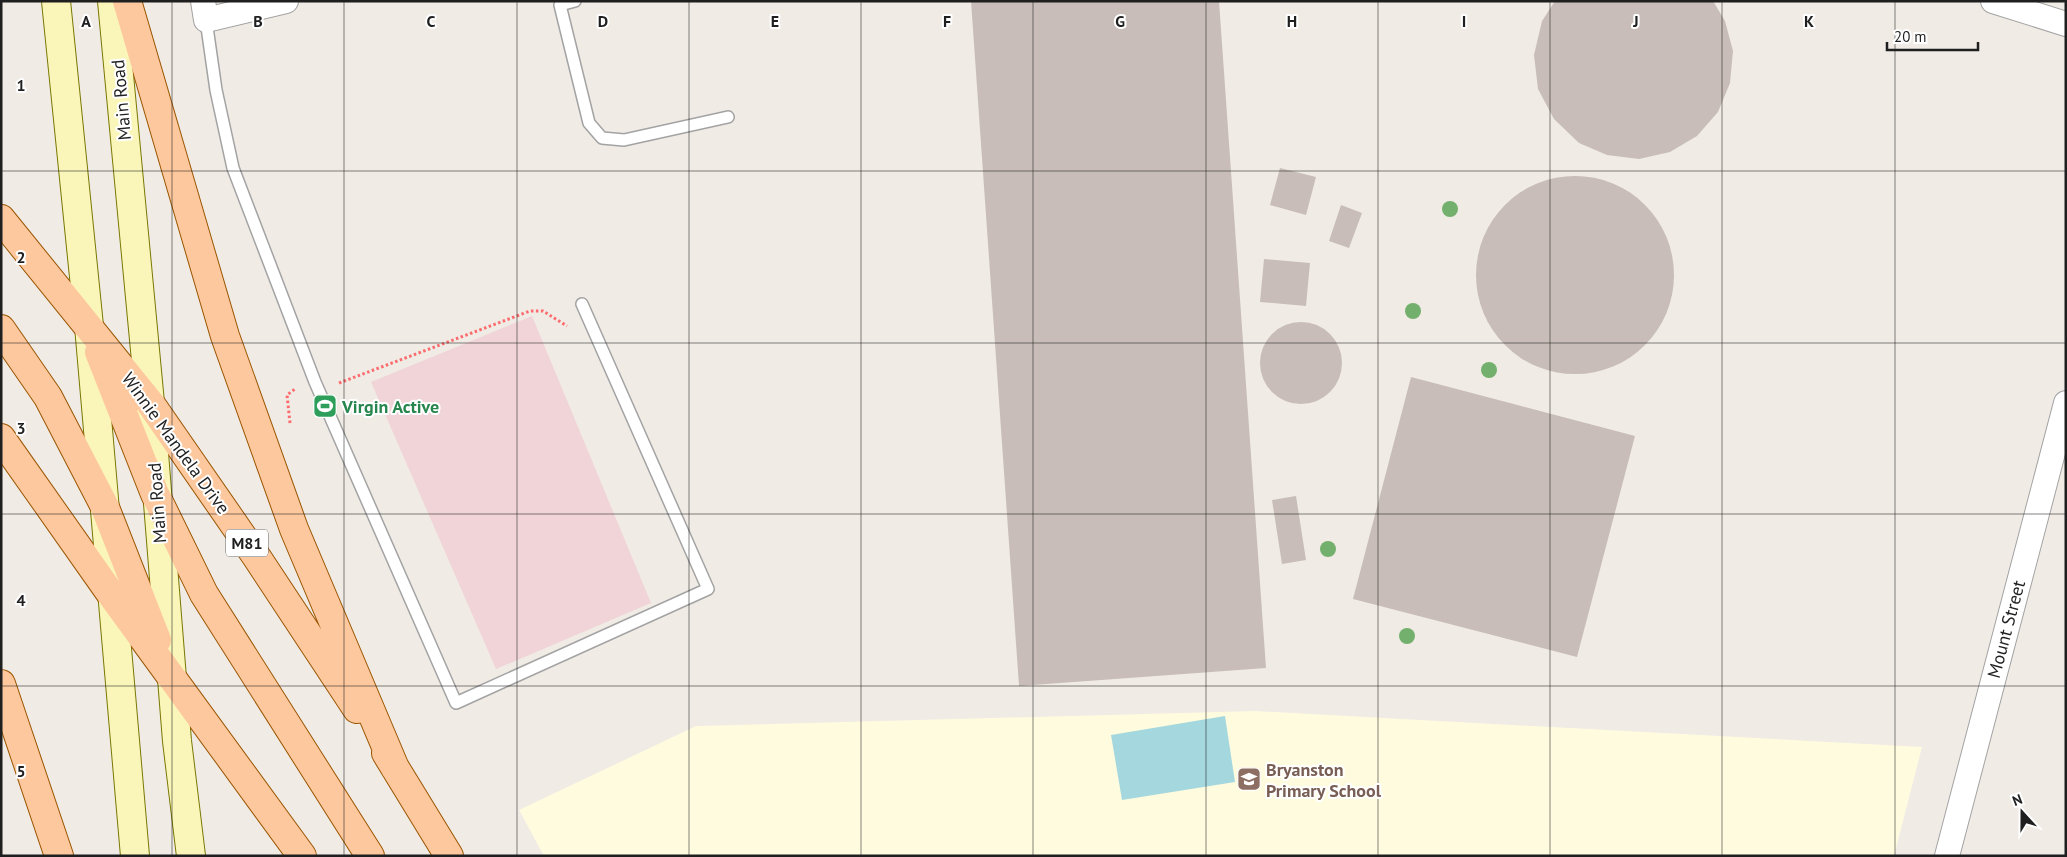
<svg xmlns="http://www.w3.org/2000/svg" width="2067" height="857" font-family="'PT Sans',sans-serif">
	<rect width="100%" height="100%" fill="#f0ebe5"/>
	<path fill="#f1d4d7" d="M532,316L651,603L496,669L371,382Z"/>
	<path fill="#fffbdf" d="M1254,711L1922,747L1894,856H544L519,810L696,726Z"/>
	<path fill="#a5d8de" d="M1225,716L1235,782L1122,800L1111,735Z"/>
	<path fill="#c8bdb8" d="M971,1H1219L1266,668L1019,686Z
		M1555,1H1713L1725,21L1733,51L1730,83L1718,112L1697,136L1670,152L1639,159L1607,155L1579,143L1554,119L1538,89L1534,55L1542,21Z
		M1280,168L1316,177L1306,215L1270,205Z
		M1476 275a99 99 0 1 1 198 0a99 99 0 1 1-198 0Z
		M1341,205L1362,213L1349,248L1329,241Z
		M1264,259L1310,263L1306,306L1260,302Z
		M1260 363a41 41 0 1 1 82 0a41 41 0 1 1-82 0Z
		M1411,377L1635,436L1577,657L1353,599Z
		M1296,496L1306,560L1282,564L1272,500Z"/>
	<g fill="none" stroke-linecap="round" stroke-linejoin="round">
		<g stroke="#a3a3a3" stroke-width="14">
			<path id="service" d="M575,1L560,5L589,123L602,138L624,140L728,117
				M206,20L216,90L233,168L315,382L456,703L708,589L582,304"/>
		</g>
		<g stroke="#a3a3a3" stroke-width="26">
			<path id="minor" d="M203,1L206,20L286,1
				M1993,1L2066,24
				M1947,856L2066,403"/>
		</g>
		<g stroke="#797703" stroke-width="30">
			<path id="secondary" d="M56,1L89,326L135,856
				M112,1L150,403L177,741L191,856"/>
		</g>
		<g stroke="#9a5500" stroke-width="30">
			<path id="primary" d="M127,1L225,336L294,529L395,768
				M1,219L150,403L256,556L357,709
				M1,329L48,397L104,505L157,640
				M99,352L155,494L204,594L370,856
				M1,438L113,597L302,856
				M1,684L59,856
				M386,753L449,856"/>
		</g>
		<path stroke="#fc6b6d" stroke-width="3" stroke-dasharray="2.5 2.5" stroke-linecap="butt" d="M339,383L530,311H543L567,326
			M290,423L287,395L295,389"/>
		<use href="#service" stroke="#fff" stroke-width="11"/>
		<use href="#minor" stroke="#fff" stroke-width="24"/>
		<use href="#secondary" stroke="#faf6b9" stroke-width="28"/>
		<use href="#primary" stroke="#fdc89d" stroke-width="28"/>
	</g>
	<g fill="#74b06d">
		<circle cx="1450" cy="209" r="8"/>
		<circle cx="1413" cy="311" r="8"/>
		<circle cx="1489" cy="370" r="8"/>
		<circle cx="1328" cy="549" r="8"/>
		<circle cx="1407" cy="636" r="8"/>
	</g>
	<path fill="none" stroke="#1f1f1f" stroke-width="1" stroke-opacity="0.55" d="M172,1V856M344,1V856M517,1V856M689,1V856M861,1V856M1033,1V856M1206,1V856M1378,1V856M1550,1V856M1722,1V856M1895,1V856M1,171H2066M1,343H2066M1,514H2066M1,686H2066"/>
	<defs>
		<g id="stadium-square" transform="scale(1.25)"><rect x="-9" y="-9" width="18" height="18" rx="4" fill="#2e9e5b" stroke="#fff"/><path d="M0-5a6.5 5 0 1 0 0 10a6.5 5 0 1 0 0-10ZM-3.5-1.8h7v3.6h-7Z" fill="#fff"/></g>
		<g id="school-square" transform="scale(1.25)"><rect x="-9" y="-9" width="18" height="18" rx="4" fill="#8d6e63" stroke="#fff"/><path d="M0-5L7-2L0 1L-7-2ZM-4 1L0 2.5L4 1V4Q0 6-4 4Z" fill="#fff"/></g>
	</defs>
	<g fill-rule="evenodd">
		<use href="#stadium-square" x="325" y="406"/>
		<use href="#school-square" x="1249" y="779"/>
	</g>
	<g text-anchor="middle" dominant-baseline="central" stroke-width="4" stroke-linejoin="round" paint-order="stroke">
		<rect fill="#fff" stroke="#626262" stroke-width="1" x="226" y="529.5" width="42" height="27" rx="4"/>
		<g font-size="16" font-weight="bold" fill="#1f1f1f">
			<text x="247" y="543">M81</text>
		</g>
		<g font-size="18" fill="#1f1f1f" stroke="#fff">
			<text transform="translate(121 100) rotate(-95)">Main Road</text>
			<text transform="translate(176 443) rotate(54)">Winnie Mandela Drive</text>
			<text transform="translate(157 503) rotate(-94)">Main Road</text>
			<text transform="translate(2006 629) rotate(-75)">Mount Street</text>
		</g>
		<g font-size="18" font-weight="bold" fill="#27864d" stroke="#fff" text-anchor="start">
			<text x="342" y="406">Virgin Active</text>
		</g>
		<g font-size="18" font-weight="bold" fill="#785e54" stroke="#fff" text-anchor="start">
			<text x="1266" y="769">Bryanston<tspan x="1266" dy="21">Primary School</tspan></text>
		</g>
	</g>
	<g font-size="16" text-anchor="middle" font-weight="bold" fill="#1f1f1f" stroke="#fff" stroke-width="4" stroke-linejoin="round" paint-order="stroke">
		<text x="86" y="27">A</text>
		<text x="258" y="27">B</text>
		<text x="431" y="27">C</text>
		<text x="603" y="27">D</text>
		<text x="775" y="27">E</text>
		<text x="947" y="27">F</text>
		<text x="1120" y="27">G</text>
		<text x="1292" y="27">H</text>
		<text x="1464" y="27">I</text>
		<text x="1636" y="27">J</text>
		<text x="1809" y="27">K</text>
		<text x="21" y="91">1</text>
		<text x="21" y="263">2</text>
		<text x="21" y="434">3</text>
		<text x="21" y="606">4</text>
		<text x="21" y="777">5</text>
	</g>
	<rect width="2067" height="857" fill="none" stroke="#1f1f1f" stroke-width="5"/>
	<g transform="translate(2022 812) rotate(339)" stroke="#ffffff" stroke-width="4" paint-order="stroke">
	<path d="M0-4L9 19L0 12L-9 19Z" fill="#1f1f1f"/>
	<text y="-8" font-size="14" font-weight="bold" text-anchor="middle" fill="#1f1f1f">N</text>
	</g>
	<path d="M1887 42v8h91v-8" fill="none" stroke="#1f1f1f" stroke-width="2.5"/>
	<text x="1894" y="42" font-size="15" fill="#1f1f1f" stroke="#ffffff" stroke-width="4" paint-order="stroke">20 m</text>
</svg>
